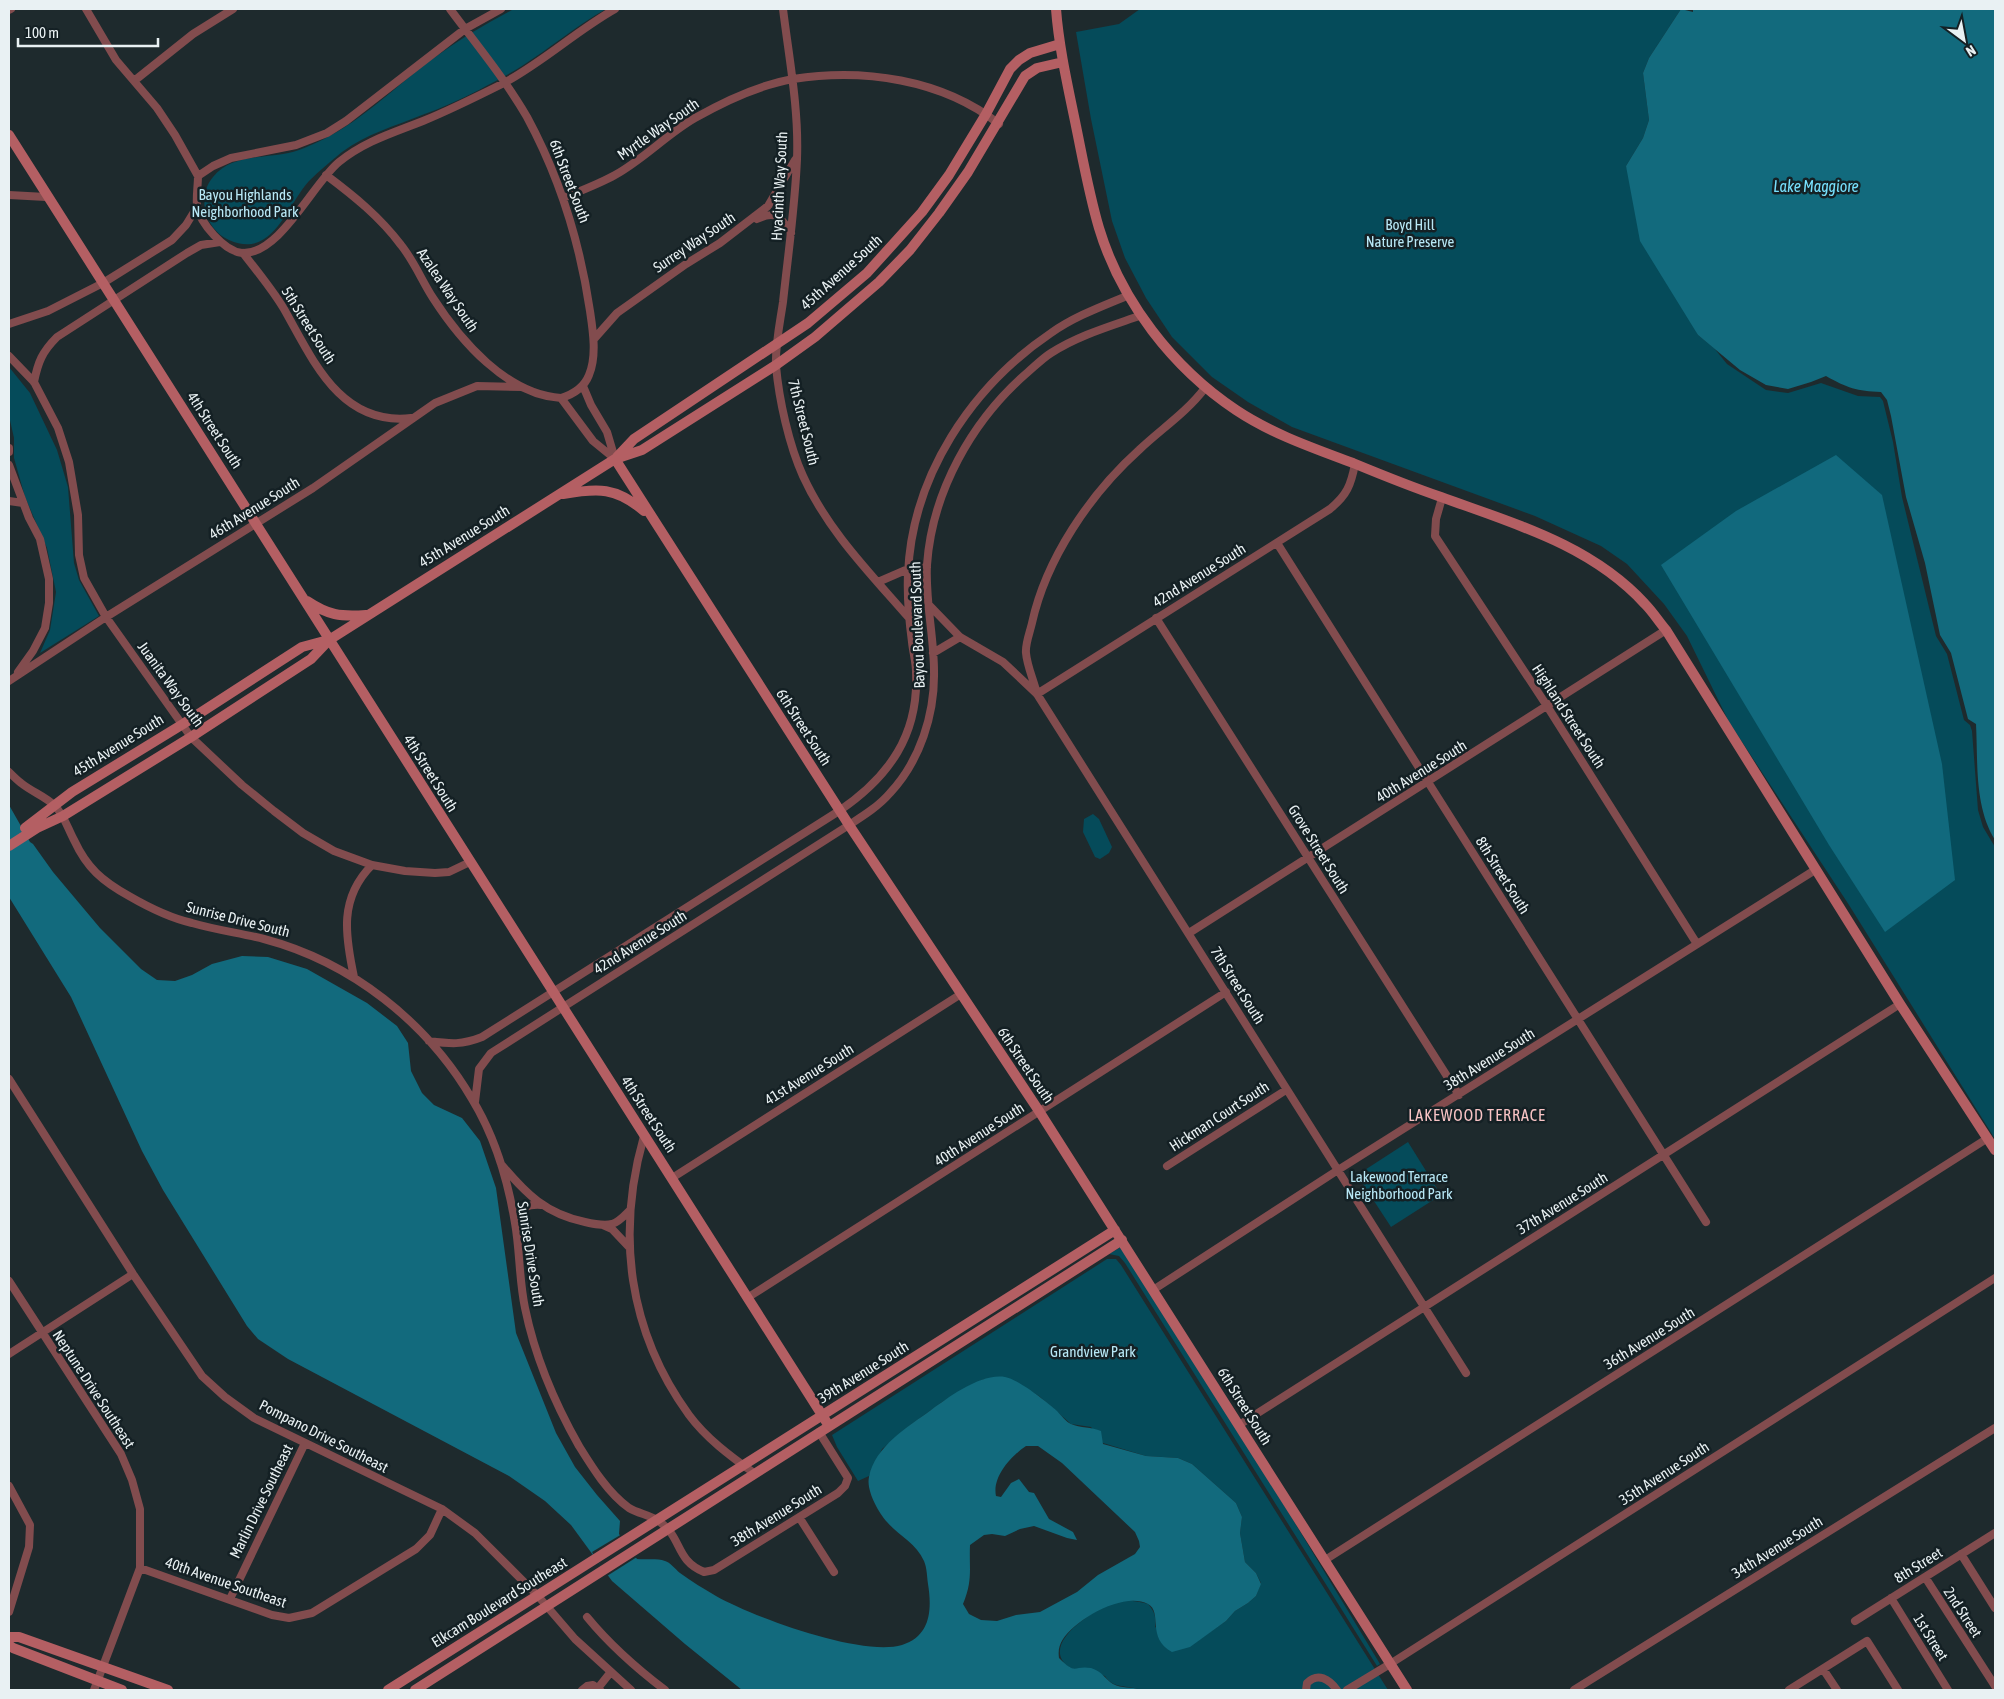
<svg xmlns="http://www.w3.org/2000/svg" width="2004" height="1699" font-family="'Asap Condensed',sans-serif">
	<rect width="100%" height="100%" fill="#1e2a2d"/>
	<path fill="#054b5a" d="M514,9H606C576,26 550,48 522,66C508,75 493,82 479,90C461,99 442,108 422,115C395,126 366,134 342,152C331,161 319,171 309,181C287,205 273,260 229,240C205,229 196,197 213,177C230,156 259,158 283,154C297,152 312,145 324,139C364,119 396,86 431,60C457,41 485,24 514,9Z
		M1140,9H1681L1649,58L1643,73L1649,120L1643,138L1626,166L1698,335L1714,348L1727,364L1766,390L1788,393L1821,383L1858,396L1880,397L1883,401L1893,442L1902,497L1936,636L1947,654L1964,720L1970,725L1972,731L1978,810L1983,827L1995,847V1139L1849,905L1729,722L1687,636L1664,604L1627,564L1601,546L1535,516L1292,427L1248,402L1212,377L1172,337L1146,298L1125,258L1112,221L1091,119L1076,32L1119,24Z
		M9,367L30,393L57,450L68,487L74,563L79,580L99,616L40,653L50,630L56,592L47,548L25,497L14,458V438L9,416Z
		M1093,814L1099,819L1112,847L1109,853L1100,859L1095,857L1083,832L1084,819Z
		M1408,1142L1441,1195L1391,1227L1357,1175Z
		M1121,1247L1278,1495L1380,1664L1377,1666L1125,1263L1119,1256L1109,1254Z
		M1107,1259H1116L1121,1265L1388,1690H1140C1127,1684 1114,1690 1105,1676C1098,1674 1091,1670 1083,1669C1078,1668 1074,1671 1069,1667C1038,1645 1094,1609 1114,1603C1124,1599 1138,1601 1148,1604C1155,1612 1156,1617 1155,1627L1190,1646L1226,1621L1235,1611L1248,1603L1256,1596L1261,1583L1256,1573L1245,1562L1240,1533L1242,1517L1236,1503L1192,1464L1178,1458L1146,1456L1103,1443L1091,1427L1071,1424L1039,1396L1023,1387L984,1379L942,1402L909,1426L882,1449L869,1476L858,1481L837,1447L832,1435Z"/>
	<path fill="#11697d" d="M1836,455L1882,495L1942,764L1955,880L1885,932L1829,845L1661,565L1736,511Z"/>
	<path fill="#126a7d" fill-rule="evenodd" d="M1681,9L1693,12V9H1995V840C1974,806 1978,762 1976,724L1968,719L1951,653L1940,635L1925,563L1906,497L1891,416L1887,400L1881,392C1857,391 1847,388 1826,376L1811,382L1788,389L1766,385L1740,370L1698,335L1640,241L1626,166L1643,138L1649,120L1643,73L1649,58Z
		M9,805L30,842L33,844L53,872L100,928L141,969L157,980L175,981L192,975L212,964L242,956L268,957L307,969L367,1003L397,1026L408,1043L411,1071L422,1093L434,1105L462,1118L480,1141L496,1188L516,1333L556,1433L575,1467L597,1495L620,1521L619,1534L637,1559C646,1560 657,1558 665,1561C670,1562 675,1569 680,1573C691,1581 704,1589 716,1596C753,1617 861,1657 902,1645C931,1636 932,1609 928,1584C927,1577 927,1568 924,1561C916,1543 899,1536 887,1522C878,1512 866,1490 869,1477C875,1446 908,1427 931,1410C949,1397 981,1373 1005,1377C1018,1379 1047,1402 1057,1411C1061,1415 1066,1422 1071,1424C1080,1428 1092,1427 1101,1431L1103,1444L1146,1456L1178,1458L1192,1464L1236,1503L1242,1517L1240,1533L1245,1562L1256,1573L1261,1584L1256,1596L1248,1603L1235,1611L1226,1621L1190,1647L1172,1652C1146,1638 1163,1612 1148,1604C1124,1591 1076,1619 1063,1639C1059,1645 1058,1651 1059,1658C1077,1676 1073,1665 1091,1668C1102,1671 1106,1680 1113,1684C1122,1689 1131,1686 1140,1690H742L685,1644L612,1581L571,1525L545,1501L509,1476L288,1359L258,1339L247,1326L163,1190L142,1151L71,997L9,897ZM1026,1446H1038L1062,1463L1135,1532L1139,1541L1140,1547L1135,1554L1098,1575L1077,1592L1040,1612L1016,1615L997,1621L981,1620L969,1614L963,1604C973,1580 969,1569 970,1545L984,1535L992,1534L1005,1536L1020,1529L1034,1526L1067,1538L1077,1540L1073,1532L1049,1519L1034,1493L1029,1492L1019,1479L1011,1483L1001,1497L996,1496C992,1477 1011,1456 1026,1446Z"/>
	<path fill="#1e2a2d" d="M622,1534L637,1557L607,1576L592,1552Z"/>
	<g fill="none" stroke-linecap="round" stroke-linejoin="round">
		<path stroke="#824c4e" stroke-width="8" d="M86,9L116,60L157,108L175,135L198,176
			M450,9C476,44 505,79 527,117C560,178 580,243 590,311C593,331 597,356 589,375C584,388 574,394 561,398L593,441L615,459
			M783,9C789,58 799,109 797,159C795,207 788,255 783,302C780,323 775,345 776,366C779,400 789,445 803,476C828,531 870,573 909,618
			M9,10L11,9
			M134,81L193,34L233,9
			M326,175C354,196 380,217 401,245C414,261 422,281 433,298C460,340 507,395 561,398
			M198,176C198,185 196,197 197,206C200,223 224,251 242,253C280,255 313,183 339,162C365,141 393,133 423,121C450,110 476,97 502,84C542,63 576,31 615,9
			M198,176L213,166L231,158L296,145L327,133L346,121L465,29L501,9
			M9,195L46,197
			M563,198C580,191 599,184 615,175C644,159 667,134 695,118C725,101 759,85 793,79C863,68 942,79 999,124
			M757,219C776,210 781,217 791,233
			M243,253C257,271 272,289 284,309C313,360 340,426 411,418
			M9,324L48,311L103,283L172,240L186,225L197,207
			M594,339L617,313L686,264L720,243L768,206L795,160
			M9,356L34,382L58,428L69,462L78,515L79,555L84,578L106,617L191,737L242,785L274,811L303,833L334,851L372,865L405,871L435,873L449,872L470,862
			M34,382C38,362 42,352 57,337L187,253L201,245L220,242
			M583,386L591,405L607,432L615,459
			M1205,388C1186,413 1161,429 1139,450C1090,494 1046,559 1032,623C1030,632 1025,644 1026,653C1027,666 1034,681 1037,694L1330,509C1347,495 1351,485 1355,464
			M9,448V452
			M9,465L29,518L40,539L49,579V603L45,628L33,651L18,672
			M1442,498L1436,519L1435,536L1547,706L1697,944
			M9,501L23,503
			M1277,543L1706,1222
			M878,582L908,569L927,567
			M930,606L960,637L1003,662L1037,694L1466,1373
			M1156,618L1459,1095
			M933,653L960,637
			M9,681L106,617L313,488L435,403L477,386L522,387
			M9,772C13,776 17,780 21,783C32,792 45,796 55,806C64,815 68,829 74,840C87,868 102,881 129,896C148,907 170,918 192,923C216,930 240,933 264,939C351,962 427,1022 472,1099C494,1135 508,1181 515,1223C520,1251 519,1280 525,1308C535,1357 554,1402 579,1446C592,1467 608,1493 629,1508C639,1514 651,1515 660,1522C683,1539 675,1560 704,1572L714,1570L838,1493L845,1486L848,1478L819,1432
			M1189,933L1666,630
			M354,977C345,935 339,898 372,865
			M429,1041C451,1044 462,1045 482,1037L839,811C889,777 919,735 916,672C916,662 913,652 912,642C909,620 907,597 908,574C912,476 971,387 1051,333C1075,316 1103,306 1129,295
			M9,1079L133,1274L202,1376L225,1397L254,1418L442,1509L475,1533L538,1596L575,1639L631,1690
			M475,1102L479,1069L491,1053L849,825C863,816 879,806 890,793C920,761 935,714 934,671C934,636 925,600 927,565C932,492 972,420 1028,372C1035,366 1043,358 1051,353C1079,335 1111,326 1142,315
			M644,1136C616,1234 628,1331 689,1415C706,1438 730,1456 754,1473
			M501,1164C526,1194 546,1214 585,1222C594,1224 603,1226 612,1224C619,1222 625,1215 630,1210
			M1167,1166L1286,1090
			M672,1178L961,994
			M515,1221C521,1208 527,1204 541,1205
			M603,1225L612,1229L629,1247
			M9,1281L121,1454L132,1480L140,1509V1568L94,1690
			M1153,1290L1338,1170L1815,870
			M747,1298L1226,992
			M9,1354L133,1274
			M1239,1425L1900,1004
			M9,1486L30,1525L29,1547L9,1612
			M799,1517L834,1572
			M1961,1554L1995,1608
			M1325,1560L1988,1138
			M140,1568L272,1615L289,1618L312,1613L416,1549L430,1535L442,1509
			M1925,1577L1995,1686
			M1891,1598L1948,1690
			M230,1599L305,1443
			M587,1617C610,1645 636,1668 665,1690
			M1855,1621L1995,1533
			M1823,1669L1837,1690
			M598,1688L610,1673
			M582,1690L587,1686L593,1685L600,1690
			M1306,1690L1307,1683C1318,1672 1329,1679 1337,1690
			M1347,1690L1390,1664L1995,1278
			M1574,1690L1995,1428
			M1789,1690L1867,1641L1898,1690"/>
		<path stroke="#b45f63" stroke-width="10" d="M1056,9C1059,48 1068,87 1076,126C1083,160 1089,194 1099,228C1121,301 1173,368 1236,410C1272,434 1313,448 1353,463C1382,475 1412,487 1441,497C1515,524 1591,545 1645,604C1653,612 1659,622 1666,630L1900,1004L1995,1150
			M9,135L829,1426
			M617,457L634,439L808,323L867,273L922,212L949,175L986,114L1010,69L1019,60L1030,53L1060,44
			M615,459L849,825L1039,1111L1407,1690
			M563,494C598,488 616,487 644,511
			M307,601C328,615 340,617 366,615
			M25,828L72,792L183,724L302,647L328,640
			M9,846L37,828L63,816L191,737L311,659L329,640L615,459L642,450L776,365L815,337L879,282L910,250L939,213L968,172L1025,76L1037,68L1063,62
			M9,1637H19L168,1690
			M9,1645L13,1648L122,1690
			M388,1690L1115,1230
			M415,1690L1122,1240"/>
	</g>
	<g text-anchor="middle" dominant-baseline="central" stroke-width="5" stroke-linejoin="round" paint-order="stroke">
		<g font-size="15" fill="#e9f1f3" stroke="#142024">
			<text transform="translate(658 129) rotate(-35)">Myrtle Way South</text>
			<text transform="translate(570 181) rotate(69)">6th Street South</text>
			<text transform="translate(779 186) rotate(-87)">Hyacinth Way South</text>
			<text transform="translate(694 242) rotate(-34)">Surrey Way South</text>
			<text transform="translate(841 272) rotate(-42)">45th Avenue South</text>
			<text transform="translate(448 290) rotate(56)">Azalea Way South</text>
			<text transform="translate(309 325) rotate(58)">5th Street South</text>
			<text transform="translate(804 422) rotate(76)">7th Street South</text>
			<text transform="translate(215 430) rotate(57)">4th Street South</text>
			<text transform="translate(254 508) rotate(-32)">46th Avenue South</text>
			<text transform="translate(464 536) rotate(-32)">45th Avenue South</text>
			<text transform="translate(1199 575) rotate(-32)">42nd Avenue South</text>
			<text transform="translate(917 625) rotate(-92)">Bayou Boulevard South</text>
			<text transform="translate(171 684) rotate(54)">Juanita Way South</text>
			<text transform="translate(1569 716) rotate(57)">Highland Street South</text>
			<text transform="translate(804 727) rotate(57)">6th Street South</text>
			<text transform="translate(118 745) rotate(-32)">45th Avenue South</text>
			<text transform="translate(1421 771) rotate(-32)">40th Avenue South</text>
			<text transform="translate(431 773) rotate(58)">4th Street South</text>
			<text transform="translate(1319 849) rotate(58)">Grove Street South</text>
			<text transform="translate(1503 875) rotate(58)">8th Street South</text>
			<text transform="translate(238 919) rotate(14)">Sunrise Drive South</text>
			<text transform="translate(640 942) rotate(-32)">42nd Avenue South</text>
			<text transform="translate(1238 985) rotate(58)">7th Street South</text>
			<text transform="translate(1489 1059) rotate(-32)">38th Avenue South</text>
			<text transform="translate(1026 1065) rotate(56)">6th Street South</text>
			<text transform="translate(809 1074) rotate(-32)">41st Avenue South</text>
			<text transform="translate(649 1114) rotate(57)">4th Street South</text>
			<text transform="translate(1219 1116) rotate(-33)">Hickman Court South</text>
			<text transform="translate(979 1134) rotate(-33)">40th Avenue South</text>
			<text transform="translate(1562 1203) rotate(-32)">37th Avenue South</text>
			<text transform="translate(531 1254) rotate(81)">Sunrise Drive South</text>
			<text transform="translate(1649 1338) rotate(-32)">36th Avenue South</text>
			<text transform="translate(863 1372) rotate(-32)">39th Avenue South</text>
			<text transform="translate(94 1389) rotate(57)">Neptune Drive Southeast</text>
			<text transform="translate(1245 1406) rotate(58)">6th Street South</text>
			<text transform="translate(324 1436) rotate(27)">Pompano Drive Southeast</text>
			<text transform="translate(1664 1473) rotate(-33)">35th Avenue South</text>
			<text transform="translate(261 1501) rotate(-64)">Marlin Drive Southeast</text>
			<text transform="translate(776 1515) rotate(-32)">38th Avenue South</text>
			<text transform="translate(1777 1547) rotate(-32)">34th Avenue South</text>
			<text transform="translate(1918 1565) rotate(-32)">8th Street</text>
			<text transform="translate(226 1582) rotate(19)">40th Avenue Southeast</text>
			<text transform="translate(499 1602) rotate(-32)">Elkcam Boulevard Southeast</text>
			<text transform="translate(1963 1612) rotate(57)">2nd Street</text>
			<text transform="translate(1931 1637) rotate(58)">1st Street</text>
		</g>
		<g font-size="15" fill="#b8e8f6" stroke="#142024">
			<text x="245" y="194">Bayou Highlands<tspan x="245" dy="17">Neighborhood Park</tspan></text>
			<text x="1410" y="224">Boyd Hill<tspan x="1410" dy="17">Nature Preserve</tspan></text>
			<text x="1399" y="1176">Lakewood Terrace<tspan x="1399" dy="17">Neighborhood Park</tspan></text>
			<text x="1093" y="1351">Grandview Park</text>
		</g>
		<g font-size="16" font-style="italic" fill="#77e1fe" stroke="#142024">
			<text x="1816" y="186">Lake Maggiore</text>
		</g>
		<g font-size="16" letter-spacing="1" fill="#f9c4c5" stroke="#142024">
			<text x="1477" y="1115">LAKEWOOD TERRACE</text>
		</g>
	</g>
	<rect width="2004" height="1699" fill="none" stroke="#e9f1f3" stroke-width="20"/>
	<g transform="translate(1964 40) rotate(148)" stroke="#142024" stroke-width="4" paint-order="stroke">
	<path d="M0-4L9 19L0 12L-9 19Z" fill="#e9f1f3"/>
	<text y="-8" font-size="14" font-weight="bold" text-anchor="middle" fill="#e9f1f3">N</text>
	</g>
	<path d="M18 38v8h140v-8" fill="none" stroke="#e9f1f3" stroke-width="2.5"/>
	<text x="25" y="38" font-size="15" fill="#e9f1f3" stroke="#142024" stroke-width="4" paint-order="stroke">100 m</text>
</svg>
